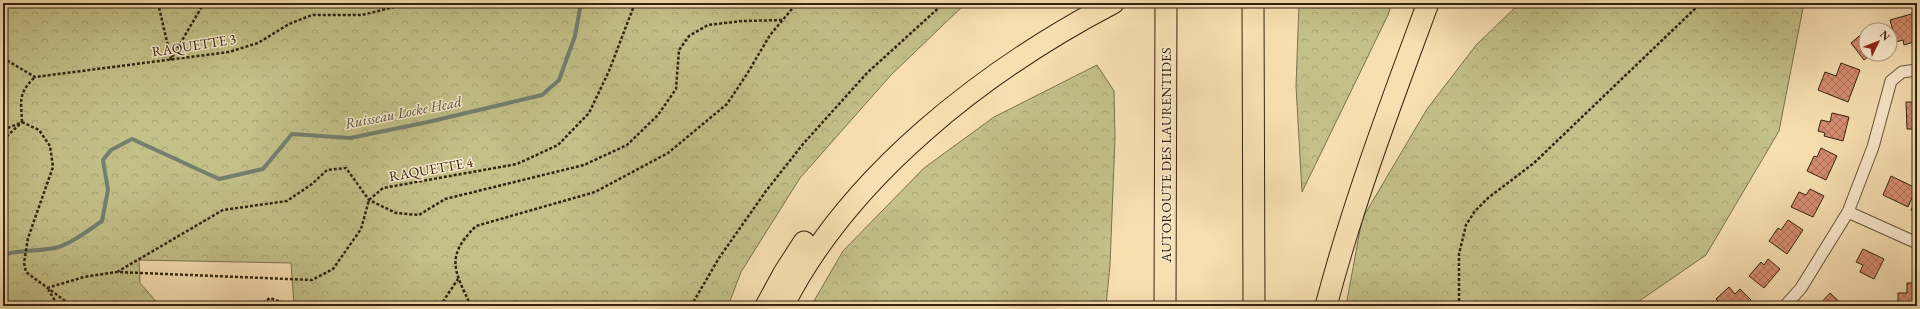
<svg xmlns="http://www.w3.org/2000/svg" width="1920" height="309" font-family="'EB Garamond',serif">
	<defs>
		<pattern id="forest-crowns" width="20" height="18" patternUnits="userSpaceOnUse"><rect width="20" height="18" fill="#c3c088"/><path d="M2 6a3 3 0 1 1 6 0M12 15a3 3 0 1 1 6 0" fill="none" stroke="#a8a574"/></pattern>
		<pattern id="building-cross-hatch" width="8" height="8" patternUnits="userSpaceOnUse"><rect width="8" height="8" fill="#d78c72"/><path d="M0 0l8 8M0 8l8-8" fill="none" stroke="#af725c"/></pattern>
	</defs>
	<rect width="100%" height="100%" fill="#f7dfb2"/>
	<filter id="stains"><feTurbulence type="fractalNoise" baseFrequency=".005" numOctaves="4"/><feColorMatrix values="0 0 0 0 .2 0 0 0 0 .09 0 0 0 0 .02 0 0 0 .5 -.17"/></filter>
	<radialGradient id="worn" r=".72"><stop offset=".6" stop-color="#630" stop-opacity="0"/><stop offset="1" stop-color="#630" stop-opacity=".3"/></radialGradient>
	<path fill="url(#forest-crowns)" stroke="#7a724c" d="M3,3H966L891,75L800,178L741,272L728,306H294L291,263L139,260L140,283L160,306H3Z
		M1299,3H1392L1388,15L1302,192L1296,86Z
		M1520,3H1804L1779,131L1706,255L1632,306H1346L1362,219L1427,109L1477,44Z
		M1097,65L1114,91L1115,138L1110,265L1106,306H811L843,251L924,168L994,117Z"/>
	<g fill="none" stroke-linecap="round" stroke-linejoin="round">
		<path stroke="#737f71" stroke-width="4" d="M3,255C21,249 41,252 59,247C74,242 89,230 102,221L108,190L103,160L111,150L132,139L219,179L263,169L292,134L350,138L428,122L542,95L559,80L575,36L581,3"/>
	</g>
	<path fill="url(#building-cross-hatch)" stroke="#322410" d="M1915,13L1917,41L1904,45L1903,40L1896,42L1890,20Z
		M1864,32L1866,35V54H1872L1864,60L1851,43Z
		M1841,63L1860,70L1848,102L1818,90L1825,72L1836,76Z
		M1916,97H1917V129H1907L1906,102H1916Z
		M1832,113L1849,117L1843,141L1824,136L1825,133L1818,131L1821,120L1830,122Z
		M1821,148L1837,156L1826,180L1807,171L1814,156L1817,157Z
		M1891,176L1916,188L1908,207L1883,195Z
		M1810,189L1824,196L1813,217L1791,207L1799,192L1806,195Z
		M1917,199V213L1911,210Z
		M1788,220L1803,230L1787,254L1769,241L1778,228L1781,230Z
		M1863,249L1884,259L1874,279L1860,272L1863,265L1856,262Z
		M1768,259L1780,269L1764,288L1749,276L1761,262L1764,265Z
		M1907,283H1917V306H1898V293H1907Z
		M1729,287L1735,294L1740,289L1751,300L1744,306H1723L1716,299Z
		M1830,293L1844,306H1818Z"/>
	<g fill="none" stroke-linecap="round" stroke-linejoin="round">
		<g stroke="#635338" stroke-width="13">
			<path id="street" d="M1848,212L1917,243
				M1785,306L1801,288L1848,212L1873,147L1891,81L1902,72L1917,70"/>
		</g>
		<g stroke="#322410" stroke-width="23">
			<path id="highway" d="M1253,3L1254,306
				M766,306L784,273L804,242
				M783,306C849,175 985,70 1113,3
				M1165,306L1166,3
				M1326,306C1353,203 1391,103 1428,3"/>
		</g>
		<path stroke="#322410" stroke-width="2.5" stroke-dasharray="3 2" stroke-linecap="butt" d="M158,3L171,59L204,3
			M3,58L35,77L229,52L258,43L289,24L312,15H362L410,3
			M22,122L39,130L50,146L53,167L28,238L24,263L26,272L72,306
			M22,122C21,100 18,93 35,77
			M3,130L20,123
			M3,140L22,122
			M117,272L223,210L287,201L312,184L327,170L346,168L369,200L396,213L419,215L445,199L584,165L627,145L658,115L676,89L679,50L689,36L708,25L742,21L783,20
			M47,288L84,277L117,272L312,280L333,269L361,229L369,200L383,188L517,164L558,145L589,113L609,71L635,3
			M48,289L58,306
			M259,306L270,298L287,304L288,306
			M440,306L458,279
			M471,306C454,270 445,257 476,226L595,192L668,153L727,104L747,74L770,35L797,3
			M691,306L719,258L766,191L803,144L867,73L944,3
			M1459,306V254L1466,225L1475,211L1488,198L1534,163L1701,3"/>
		<use href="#street" stroke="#faeacd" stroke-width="11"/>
		<use href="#highway" stroke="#f7dfb2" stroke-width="21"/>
	</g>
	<g text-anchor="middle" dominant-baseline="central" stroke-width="3" stroke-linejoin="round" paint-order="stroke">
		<g font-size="14" fill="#322410" stroke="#faeacd">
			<text transform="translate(194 45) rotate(-9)">RAQUETTE 3</text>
			<text transform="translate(1166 155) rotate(-90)">AUTOROUTE DES LAURENTIDES</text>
			<text transform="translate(431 169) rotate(-10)">RAQUETTE 4</text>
		</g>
		<g font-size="15" font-style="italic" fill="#525241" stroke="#faeacd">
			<text transform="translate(403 112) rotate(-11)">Ruisseau Locke Head</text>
		</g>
	</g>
	<rect width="1920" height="309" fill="none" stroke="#f7dfb2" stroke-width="16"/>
	<rect x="4" y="4" width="1912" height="301" fill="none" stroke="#322410" stroke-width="2"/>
	<rect x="8" y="8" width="1904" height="293" fill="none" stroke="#322410"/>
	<g transform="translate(1878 42) rotate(47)"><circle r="19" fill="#faeacd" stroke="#aa9b81"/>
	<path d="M0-3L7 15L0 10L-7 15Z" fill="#8f2418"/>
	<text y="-6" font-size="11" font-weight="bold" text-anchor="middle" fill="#322410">N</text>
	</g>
	<rect width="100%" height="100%" filter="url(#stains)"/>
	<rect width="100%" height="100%" fill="url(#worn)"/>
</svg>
